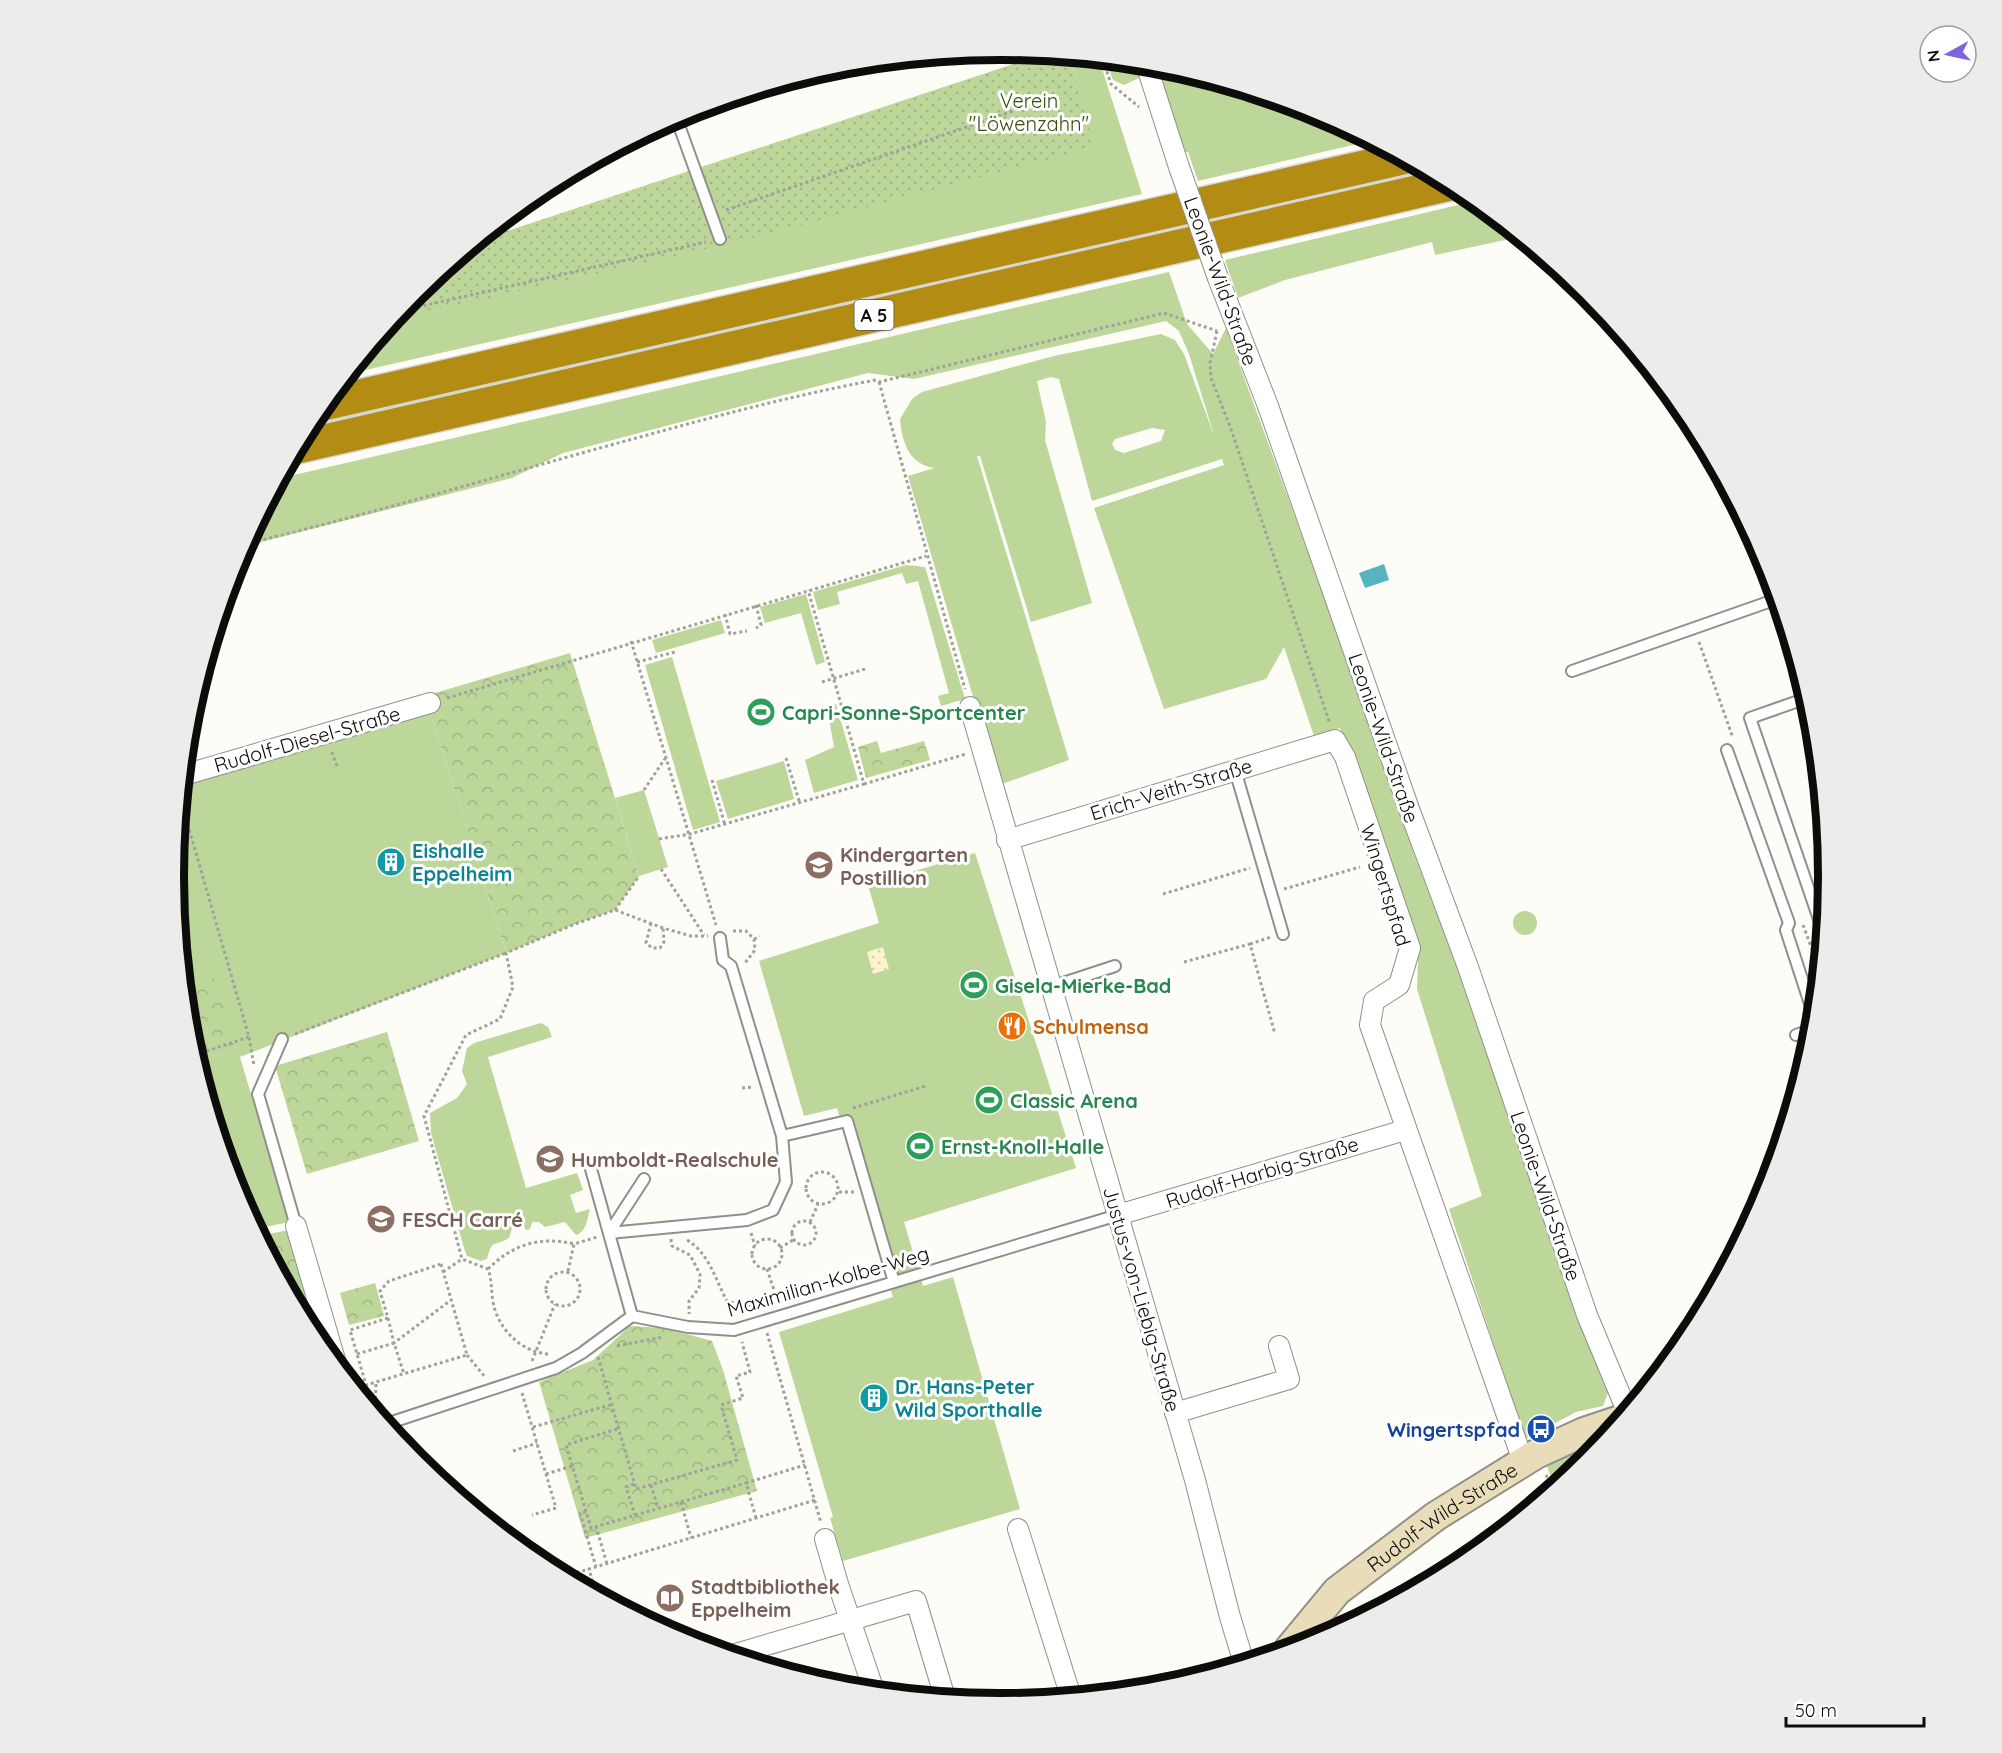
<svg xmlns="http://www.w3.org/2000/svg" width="2002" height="1753" font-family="Quicksand,sans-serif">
	<defs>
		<pattern id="forest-crowns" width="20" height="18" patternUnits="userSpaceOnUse" patternTransform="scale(1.5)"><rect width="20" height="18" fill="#bdd699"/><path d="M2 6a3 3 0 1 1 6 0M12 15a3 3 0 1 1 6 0" fill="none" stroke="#a1b682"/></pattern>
		<pattern id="sand-dots" width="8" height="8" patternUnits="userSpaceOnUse" patternTransform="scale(1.5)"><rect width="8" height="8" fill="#fcf2cc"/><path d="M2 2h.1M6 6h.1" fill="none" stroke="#d7ceae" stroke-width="1.8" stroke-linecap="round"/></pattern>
		<pattern id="garden-dots" width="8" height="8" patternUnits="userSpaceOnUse" patternTransform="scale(1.5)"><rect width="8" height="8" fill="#bdd699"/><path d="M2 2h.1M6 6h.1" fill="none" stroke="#a1b682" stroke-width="1.8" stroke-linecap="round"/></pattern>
	</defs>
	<rect width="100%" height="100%" fill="#fdfcf6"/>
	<path fill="#bdd699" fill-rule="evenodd" d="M1070,56L1099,59L1142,194L348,374L394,319L1093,147Z
		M1106,60L1139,63L1143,76L1124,85L1113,80Z
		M1155,65L1318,113L1370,141L1198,181L1188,152H1185Z
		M1421,168L1431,173L307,430L311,422Z
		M1475,201L1519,237L1435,255L1432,242L1285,280L1238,298L1225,260Z
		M1169,272L1187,324L1213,354L1226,328L1332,618L1415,857L1455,962L1578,1318L1609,1390L1603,1406L1576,1412L1525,1439L1449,1209L1482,1196L1417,989L1418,961L1340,728L1314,736L1284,647L1266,679L1164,709L1094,508L1224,465L1222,459L1092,501L1059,379L1051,377L1037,381L1046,422L1045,440L1092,603L1031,622L980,456H977L1069,760L999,785L908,476L935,468C909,465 902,442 900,419L912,399L922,392L1054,356L1161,334L1175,340L1184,354L1215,438L1189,354L1179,331L1166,321L914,379L868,373L563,453L512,478L245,546L281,478ZM1152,428L1165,430L1161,441L1124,453L1115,450L1112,444L1115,439Z
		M906,565L925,567L965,699L941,706L938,696L949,693L918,581L906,584L902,573L837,592L840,604L818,610L813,592Z
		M806,594L825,662L816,665L801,613L765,623L760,607Z
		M721,620L725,633L656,653L652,640Z
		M672,657L720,822L693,830L645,665Z
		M425,696L506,953L240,1057L289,1222L256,1229L237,1193L190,1038L174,876L184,777Z
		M836,704L858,780L814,793L805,760L834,747L827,707Z
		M784,761L794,799L728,819L716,781Z
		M644,790L668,867L639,876L615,798Z
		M975,853L1076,1168L904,1222L923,1286L953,1277L1020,1509L843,1561L830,1518L833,1517L779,1332L893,1297L837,1108L804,1116L759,961L879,923L868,885Z
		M1513 923a12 12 0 1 1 24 0a12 12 0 1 1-24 0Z
		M541,1023L548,1027L552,1037L488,1057L526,1188L577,1173L583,1190L570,1195L576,1213L590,1209C587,1219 587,1231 576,1235L565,1222L545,1227L539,1222H532L530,1229L526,1230L522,1224L513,1225L509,1238C493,1248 493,1237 487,1259L481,1261L467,1256L464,1248L431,1133L430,1113L457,1098L467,1084L462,1071L467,1048L474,1043Z
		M1609,1433C1592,1454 1578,1470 1552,1481L1545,1460Z"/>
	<path fill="url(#forest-crowns)" d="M570,653L639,876L615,910L575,924L506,953L425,696Z
		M877,741L881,753L924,741L930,760L866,778L858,747Z
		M217,978L234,1045L195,1055L190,1038L185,987Z
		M387,1032L419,1141L307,1174L275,1066Z
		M288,1230L321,1345L260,1236Z
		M375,1283L384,1316L349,1325L340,1293Z
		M630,1326L664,1328L712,1341L723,1370L757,1491L585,1538L539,1382L593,1360Z"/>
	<path fill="url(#sand-dots)" d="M883,947L889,969L873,974L867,952Z"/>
	<path fill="url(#garden-dots)" d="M1044,54L1070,56L1094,147L732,243L394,319L416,291L480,240Z"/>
	<path fill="#55b4bf" d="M1384,564L1389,580L1365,588L1359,573Z"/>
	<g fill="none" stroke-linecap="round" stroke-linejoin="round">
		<g stroke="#908f8a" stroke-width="14">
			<path id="lane" d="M830,68V70
				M756,91L757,92
				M676,117L720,239
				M1572,671L1777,599
				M1807,698L1750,718L1823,931
				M1727,750L1789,923L1786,930L1814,1016
				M1235,770L1283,934
				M720,938L723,960L731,966L782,1136L847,1121L894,1282
				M1051,987L1115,966
				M1796,1035L1813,1029
				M282,1039L258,1094L296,1226
				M591,1169L632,1316
				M609,1233L747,1220L773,1210L786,1182L782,1136
				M609,1233L644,1179
				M386,1424L556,1368L582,1353L632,1316L688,1327L734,1330L1118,1215"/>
		</g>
		<g stroke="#908f8a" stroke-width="22">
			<path id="street" d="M1146,64L1179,167
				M1218,278L1268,406L1409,809L1468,967L1587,1315L1627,1411
				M970,707L1195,1480L1230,1617L1244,1663
				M184,775L430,703
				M1007,840L1335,740L1345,757L1410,948L1399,985L1374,1001L1370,1025L1523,1461
				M1118,1215L1405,1130
				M296,1226L336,1363
				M1175,1413L1289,1379L1279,1346
				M1018,1529L1071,1697
				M825,1539L838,1584L874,1691
				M732,1655L916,1601L945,1698"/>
		</g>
		<g stroke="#908f8a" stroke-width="32">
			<g id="secondary">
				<path id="s1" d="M1289,1649L1337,1591L1436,1516L1536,1454L1584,1432L1620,1420"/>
			</g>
		</g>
		<g stroke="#d8d8d8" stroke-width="36">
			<path id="highway" d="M324,404L1403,158
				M298,447L1451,184"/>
		</g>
		<path stroke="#a1a09c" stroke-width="3" stroke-dasharray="3 3" stroke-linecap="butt" d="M1103,60L1111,84L1139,107
			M726,210L1013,111
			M400,311L706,242
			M1217,331L1210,363L1211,378L1231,429L1330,724
			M879,382L965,689
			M246,544C361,516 475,483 589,451C684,425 778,398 876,380L879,382L1164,313L1217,331
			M756,605L761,625L756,628
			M725,614L730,634L747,631
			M631,641L716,925
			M1699,642L1733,738
			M637,662L675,652
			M822,682L865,669
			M447,698L926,556
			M332,752L337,766
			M786,758L800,804
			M712,780L725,825
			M864,784L966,754
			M644,790L666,757
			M181,801L249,1037L254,1066
			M659,839L690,834L864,784L808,590
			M661,869L704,935
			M1284,889L1360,867
			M1163,894L1250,868
			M615,910L639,876
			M651,923L646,943L652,948H660L664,942L663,928
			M1803,925L1819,968
			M733,931H746L754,939L755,950L745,963
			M754,939L760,937
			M1250,944L1271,937
			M1184,962L1250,944L1275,1034
			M295,1034L506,953
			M1808,1053L1806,1049L1809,1048
			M195,1055L249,1037
			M742,1088L752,1087
			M853,1108L926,1086
			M806 1188a16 16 0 1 1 32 0a16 16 0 1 1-32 0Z
			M839,1192H855
			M792 1233a12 12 0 1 1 24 0a12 12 0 1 1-24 0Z
			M810,1222L818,1204
			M751,1233L755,1246
			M671,1239L672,1246L690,1255L700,1274L699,1288L689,1301V1314
			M752 1254a15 15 0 1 1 30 0a15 15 0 1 1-30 0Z
			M687,1240C709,1253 715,1279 727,1301L744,1306H759
			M780,1248L793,1240
			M441,1264L467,1355L366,1385L350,1330L388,1318L380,1291L389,1281Z
			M488,1269C513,1244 541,1236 574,1244
			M767,1269L778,1302
			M568,1271L574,1244L597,1237
			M546 1289a17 17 0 1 1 34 0a17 17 0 1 1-34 0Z
			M443,1272L462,1259
			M388,1318L394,1343L451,1300
			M767,1333L821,1523
			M617,1346L663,1337
			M357,1354L394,1343L404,1374
			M548,1354C521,1352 498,1329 493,1302C491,1290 492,1280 488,1269L462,1259L424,1116L466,1035L500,1019L513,987L506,953L575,924L615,910L663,928L691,936H708
			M467,1355L485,1377
			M598,1357L636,1489L737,1460L721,1405L743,1398L736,1376L750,1372L742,1342
			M532,1361L555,1304
			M354,1385L364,1380
			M522,1393L556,1508L532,1515
			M375,1411L376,1382
			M533,1427L610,1405
			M617,1429L566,1445L591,1528L746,1483
			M513,1451L537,1443
			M546,1474L572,1466
			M1546,1475L1550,1483L1567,1476
			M634,1484L626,1487L635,1515
			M651,1485L658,1508
			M681,1502L691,1538
			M586,1512L580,1513L596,1567
			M756,1518L746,1483L805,1465
			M596,1526L607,1564
			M565,1576L589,1569
			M596,1593L589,1569L815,1500"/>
		<use href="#lane" stroke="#fff" stroke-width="10"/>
		<use href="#street" stroke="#fff" stroke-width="20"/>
		<use href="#secondary" stroke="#e8ddb8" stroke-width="28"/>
		<use href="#highway" stroke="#b38d13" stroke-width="33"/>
		<g stroke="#908f8a" stroke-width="22" stroke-linecap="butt">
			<path id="street-bridge" d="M1179,167L1218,278"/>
		</g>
		<use href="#street-bridge" stroke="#fff" stroke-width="20"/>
	</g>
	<defs>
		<g id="stadium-disc" transform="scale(1.5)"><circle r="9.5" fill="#2e9e5b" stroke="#fff"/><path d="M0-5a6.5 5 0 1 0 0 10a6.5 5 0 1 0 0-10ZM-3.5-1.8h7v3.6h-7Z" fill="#fff"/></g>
		<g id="building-disc" transform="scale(1.5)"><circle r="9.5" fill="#0f9aa8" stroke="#fff"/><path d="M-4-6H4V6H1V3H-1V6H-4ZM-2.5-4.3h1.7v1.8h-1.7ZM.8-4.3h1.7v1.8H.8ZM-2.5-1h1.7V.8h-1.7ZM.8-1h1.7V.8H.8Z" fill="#fff"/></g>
		<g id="school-disc" transform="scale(1.5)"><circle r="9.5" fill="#8d6e63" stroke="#fff"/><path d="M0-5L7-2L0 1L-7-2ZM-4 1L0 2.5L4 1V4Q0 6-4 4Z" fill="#fff"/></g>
		<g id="restaurant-disc" transform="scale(1.5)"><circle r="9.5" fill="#e8710a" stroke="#fff"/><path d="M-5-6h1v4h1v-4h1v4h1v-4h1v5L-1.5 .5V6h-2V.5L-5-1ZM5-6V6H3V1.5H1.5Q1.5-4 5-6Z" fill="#fff"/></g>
		<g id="bus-disc" transform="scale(1.5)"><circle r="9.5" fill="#1a4fb4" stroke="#fff"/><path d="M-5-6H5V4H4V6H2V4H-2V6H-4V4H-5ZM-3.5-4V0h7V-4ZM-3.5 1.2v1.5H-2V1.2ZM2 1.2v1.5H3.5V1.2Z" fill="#fff"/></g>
		<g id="library-disc" transform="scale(1.5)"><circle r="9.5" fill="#8d6e63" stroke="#fff"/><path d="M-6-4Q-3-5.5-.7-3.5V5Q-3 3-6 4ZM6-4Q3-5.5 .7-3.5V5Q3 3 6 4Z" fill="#fff"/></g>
	</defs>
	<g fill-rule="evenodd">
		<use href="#stadium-disc" x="761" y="712"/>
		<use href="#building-disc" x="391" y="862"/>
		<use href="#school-disc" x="819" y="865"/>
		<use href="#stadium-disc" x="974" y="985"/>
		<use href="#restaurant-disc" x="1012" y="1026"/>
		<use href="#stadium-disc" x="989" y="1100"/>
		<use href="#stadium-disc" x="920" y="1146"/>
		<use href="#school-disc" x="550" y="1159"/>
		<use href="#school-disc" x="381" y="1219"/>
		<use href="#building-disc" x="874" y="1398"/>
		<use href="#bus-disc" x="1541" y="1429"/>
		<use href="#library-disc" x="670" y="1598"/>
	</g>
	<g text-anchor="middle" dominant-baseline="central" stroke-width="6" stroke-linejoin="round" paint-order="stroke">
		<rect fill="#fff" stroke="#555554" stroke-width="1.5" x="854.5" y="300" width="39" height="30" rx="4.5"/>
		<g font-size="18" font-weight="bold" fill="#0c0c0a">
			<text x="874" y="315">A 5</text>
		</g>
		<g font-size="20" fill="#394f07" stroke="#fff">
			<text x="1029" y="100">Verein<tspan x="1029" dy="23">"Löwenzahn"</tspan></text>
		</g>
		<g font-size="20" fill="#0c0c0a" stroke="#fff">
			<text transform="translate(1221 281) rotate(70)">Leonie-Wild-Straße</text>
			<text transform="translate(1384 738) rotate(71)">Leonie-Wild-Straße</text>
			<text transform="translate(307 739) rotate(-16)">Rudolf-Diesel-Straße</text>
			<text transform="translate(1171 789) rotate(-17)">Erich-Veith-Straße</text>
			<text transform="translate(1386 885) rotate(73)">Wingertspfad</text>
			<text transform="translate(1262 1172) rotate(-17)">Rudolf-Harbig-Straße</text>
			<text transform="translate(1546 1196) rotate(71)">Leonie-Wild-Straße</text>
			<text transform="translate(828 1281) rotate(-16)">Maximilian-Kolbe-Weg</text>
			<text transform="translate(1142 1299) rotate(74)">Justus-von-Liebig-Straße</text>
			<text stroke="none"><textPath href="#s1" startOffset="204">Rudolf-Wild-Straße</textPath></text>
		</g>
		<g font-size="20" font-weight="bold" fill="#27864d" stroke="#fff" text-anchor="start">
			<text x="782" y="712">Capri-Sonne-Sportcenter</text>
			<text x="995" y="985">Gisela-Mierke-Bad</text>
			<text x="1010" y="1100">Classic Arena</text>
			<text x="941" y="1146">Ernst-Knoll-Halle</text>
		</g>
		<g font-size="20" font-weight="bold" fill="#0d838f" stroke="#fff" text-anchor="start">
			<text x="412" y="850">Eishalle<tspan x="412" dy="23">Eppelheim</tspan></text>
			<text x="895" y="1386">Dr. Hans-Peter<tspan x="895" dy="23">Wild Sporthalle</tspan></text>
		</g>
		<g font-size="20" font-weight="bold" fill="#785e54" stroke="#fff" text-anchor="start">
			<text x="840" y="854">Kindergarten<tspan x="840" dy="23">Postillion</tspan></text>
			<text x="571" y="1159">Humboldt-Realschule</text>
			<text x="402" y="1219">FESCH Carré</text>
			<text x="691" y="1586">Stadtbibliothek<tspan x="691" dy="23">Eppelheim</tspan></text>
		</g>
		<g font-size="20" font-weight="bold" fill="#c56008" stroke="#fff" text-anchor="start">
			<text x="1033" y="1026">Schulmensa</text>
		</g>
		<g font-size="20" font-weight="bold" fill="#164399" stroke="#fff" text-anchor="end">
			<text x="1520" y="1429">Wingertspfad</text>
		</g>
	</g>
	<path d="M0 0H2002V1753H0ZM1000 60H1002A816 816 0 0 1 1818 876V877A816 816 0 0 1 1002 1693H1000A816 816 0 0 1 184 877V876A816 816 0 0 1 1000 60Z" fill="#ececeb" fill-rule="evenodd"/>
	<path fill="none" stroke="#0c0c0a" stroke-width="8" d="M1000 60H1002A816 816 0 0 1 1818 876V877A816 816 0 0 1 1002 1693H1000A816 816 0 0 1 184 877V876A816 816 0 0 1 1000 60Z"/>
	<g transform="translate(1948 54) rotate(262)"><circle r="28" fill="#ffffff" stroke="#9e9e9d" stroke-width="1.5"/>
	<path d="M0-4.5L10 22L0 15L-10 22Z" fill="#8163de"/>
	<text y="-9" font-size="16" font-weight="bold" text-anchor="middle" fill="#0c0c0a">N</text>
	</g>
	<path d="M1786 1717v9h138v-9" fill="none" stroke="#0c0c0a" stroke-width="3"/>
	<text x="1795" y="1717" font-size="18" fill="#0c0c0a" stroke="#ffffff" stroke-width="4.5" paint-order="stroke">50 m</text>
</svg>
